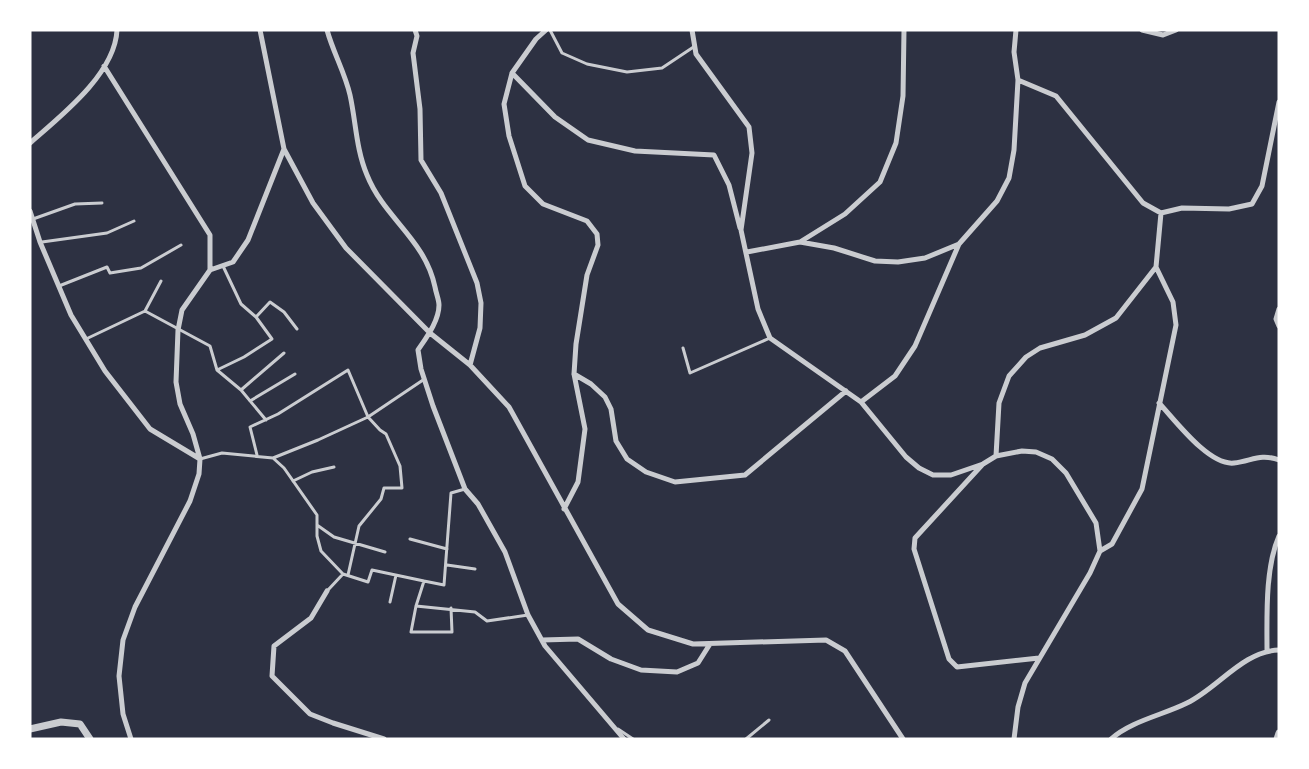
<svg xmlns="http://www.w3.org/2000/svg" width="1309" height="769" font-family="'DM Sans',sans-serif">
	<rect width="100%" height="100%" fill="#2d3142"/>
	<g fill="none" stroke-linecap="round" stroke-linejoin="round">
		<path stroke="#caccd0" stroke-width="3" d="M550,30L562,53L587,64L627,72L662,68L695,46
			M33,219L75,204L102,203
			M42,242L107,233L134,221
			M59,286L107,267L110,273L141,268L181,245
			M145,311L210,346L217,370L241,390L266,420
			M256,317L270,302L284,312L297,329
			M86,339L145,311L161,281
			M683,348L690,373L770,338
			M217,370L244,357L272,339L256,317L241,304L223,266
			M241,390L284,353
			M250,401L295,374
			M257,455L250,427L278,414L348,370L368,417L380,430L386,434L400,466L402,488H384L381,499L359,526L348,575
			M273,458L318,440L368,417L423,380
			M200,459L222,453L273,458L284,468L317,515V536L321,551L343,574L368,582L372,570L424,581L416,606L475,612L487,621L528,615
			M293,481L312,472L334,467
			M317,525L334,537L385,552
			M410,539L447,549
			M447,565L475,569
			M424,581L444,585L451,493L465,489
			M328,590L343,574
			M390,602L396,575
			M416,606L411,632H452L451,608
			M618,729L633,739
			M746,739L769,720"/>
		<path stroke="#caccd0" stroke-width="5" d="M260,30L284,149L313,203L346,248L430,333L470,365L509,407L618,604L648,630L693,644L826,640L845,651L903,739
			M327,30C333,52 345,73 350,95C356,122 356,149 367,175C384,218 425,239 435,287C436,293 439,300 439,305C439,321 426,338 418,350L421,369L433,406L465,489L478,504L505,552L528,615L545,646L624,739
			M415,30L417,36L413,53L420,109L421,160L441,193L477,283L481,303L480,328L470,365
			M546,30L536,39L512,73L504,104L509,136L525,186L543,204L587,221L597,234L598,245L587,275L576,344L574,374L585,429L578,482L564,509
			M692,30L696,54L749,127L752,153L741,230L758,309L770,338L861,402L906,457L919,468L933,475H951L983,464L996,456L1022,451L1036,452L1052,459L1066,473L1096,523L1100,551L1090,573L1025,683L1018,707L1014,739
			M1142,30L1163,35L1176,30
			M104,66L210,235V270L182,310L178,330L176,382L180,404L193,434L200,459L199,474L190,501L135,607L123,640L119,676L123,714L131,739
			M512,73L555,117L588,140L635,151L714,155L729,185L740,228
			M1018,80L1056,96L1143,203L1161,213L1182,208L1229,209L1252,204L1262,186L1279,102
			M30,143C61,116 115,74 117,30
			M30,211L40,242L71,315L105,371L150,429L200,459
			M800,242L834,248L875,261L898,262L925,258L959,244
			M747,252L800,242L845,214L880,182L896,143L903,96L904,30
			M210,270L233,262L248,240L284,149
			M1279,309L1276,319L1279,326
			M574,374L591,384L605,397L611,409L616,441L627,459L646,472L675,482L745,475L846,391
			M861,402L895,376L915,346L959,244L997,201L1009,178L1014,150L1018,80L1014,52L1016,30
			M1159,403C1175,420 1209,466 1234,463C1252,461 1260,453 1279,460
			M996,456L999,403L1009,376L1026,357L1040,348L1085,335L1116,318L1156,267L1161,213
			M982,465L915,538L914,549L949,659L957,667L1039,658
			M1100,551L1112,544L1142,489L1176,325L1173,302L1156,267
			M327,591L311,618L274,646L272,676L310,714L333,723L384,739
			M542,640L578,639L611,659L641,670L677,672L698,663L710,644
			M1267,650C1267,616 1265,568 1279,536
			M1111,739C1131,721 1163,715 1187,703C1218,688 1243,651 1279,650"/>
		<path stroke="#caccd0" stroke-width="7" d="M30,729L61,722L80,724L90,739
			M1277,739L1279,733"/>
	</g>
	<rect width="1309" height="769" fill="none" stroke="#ffffff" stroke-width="63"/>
</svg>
